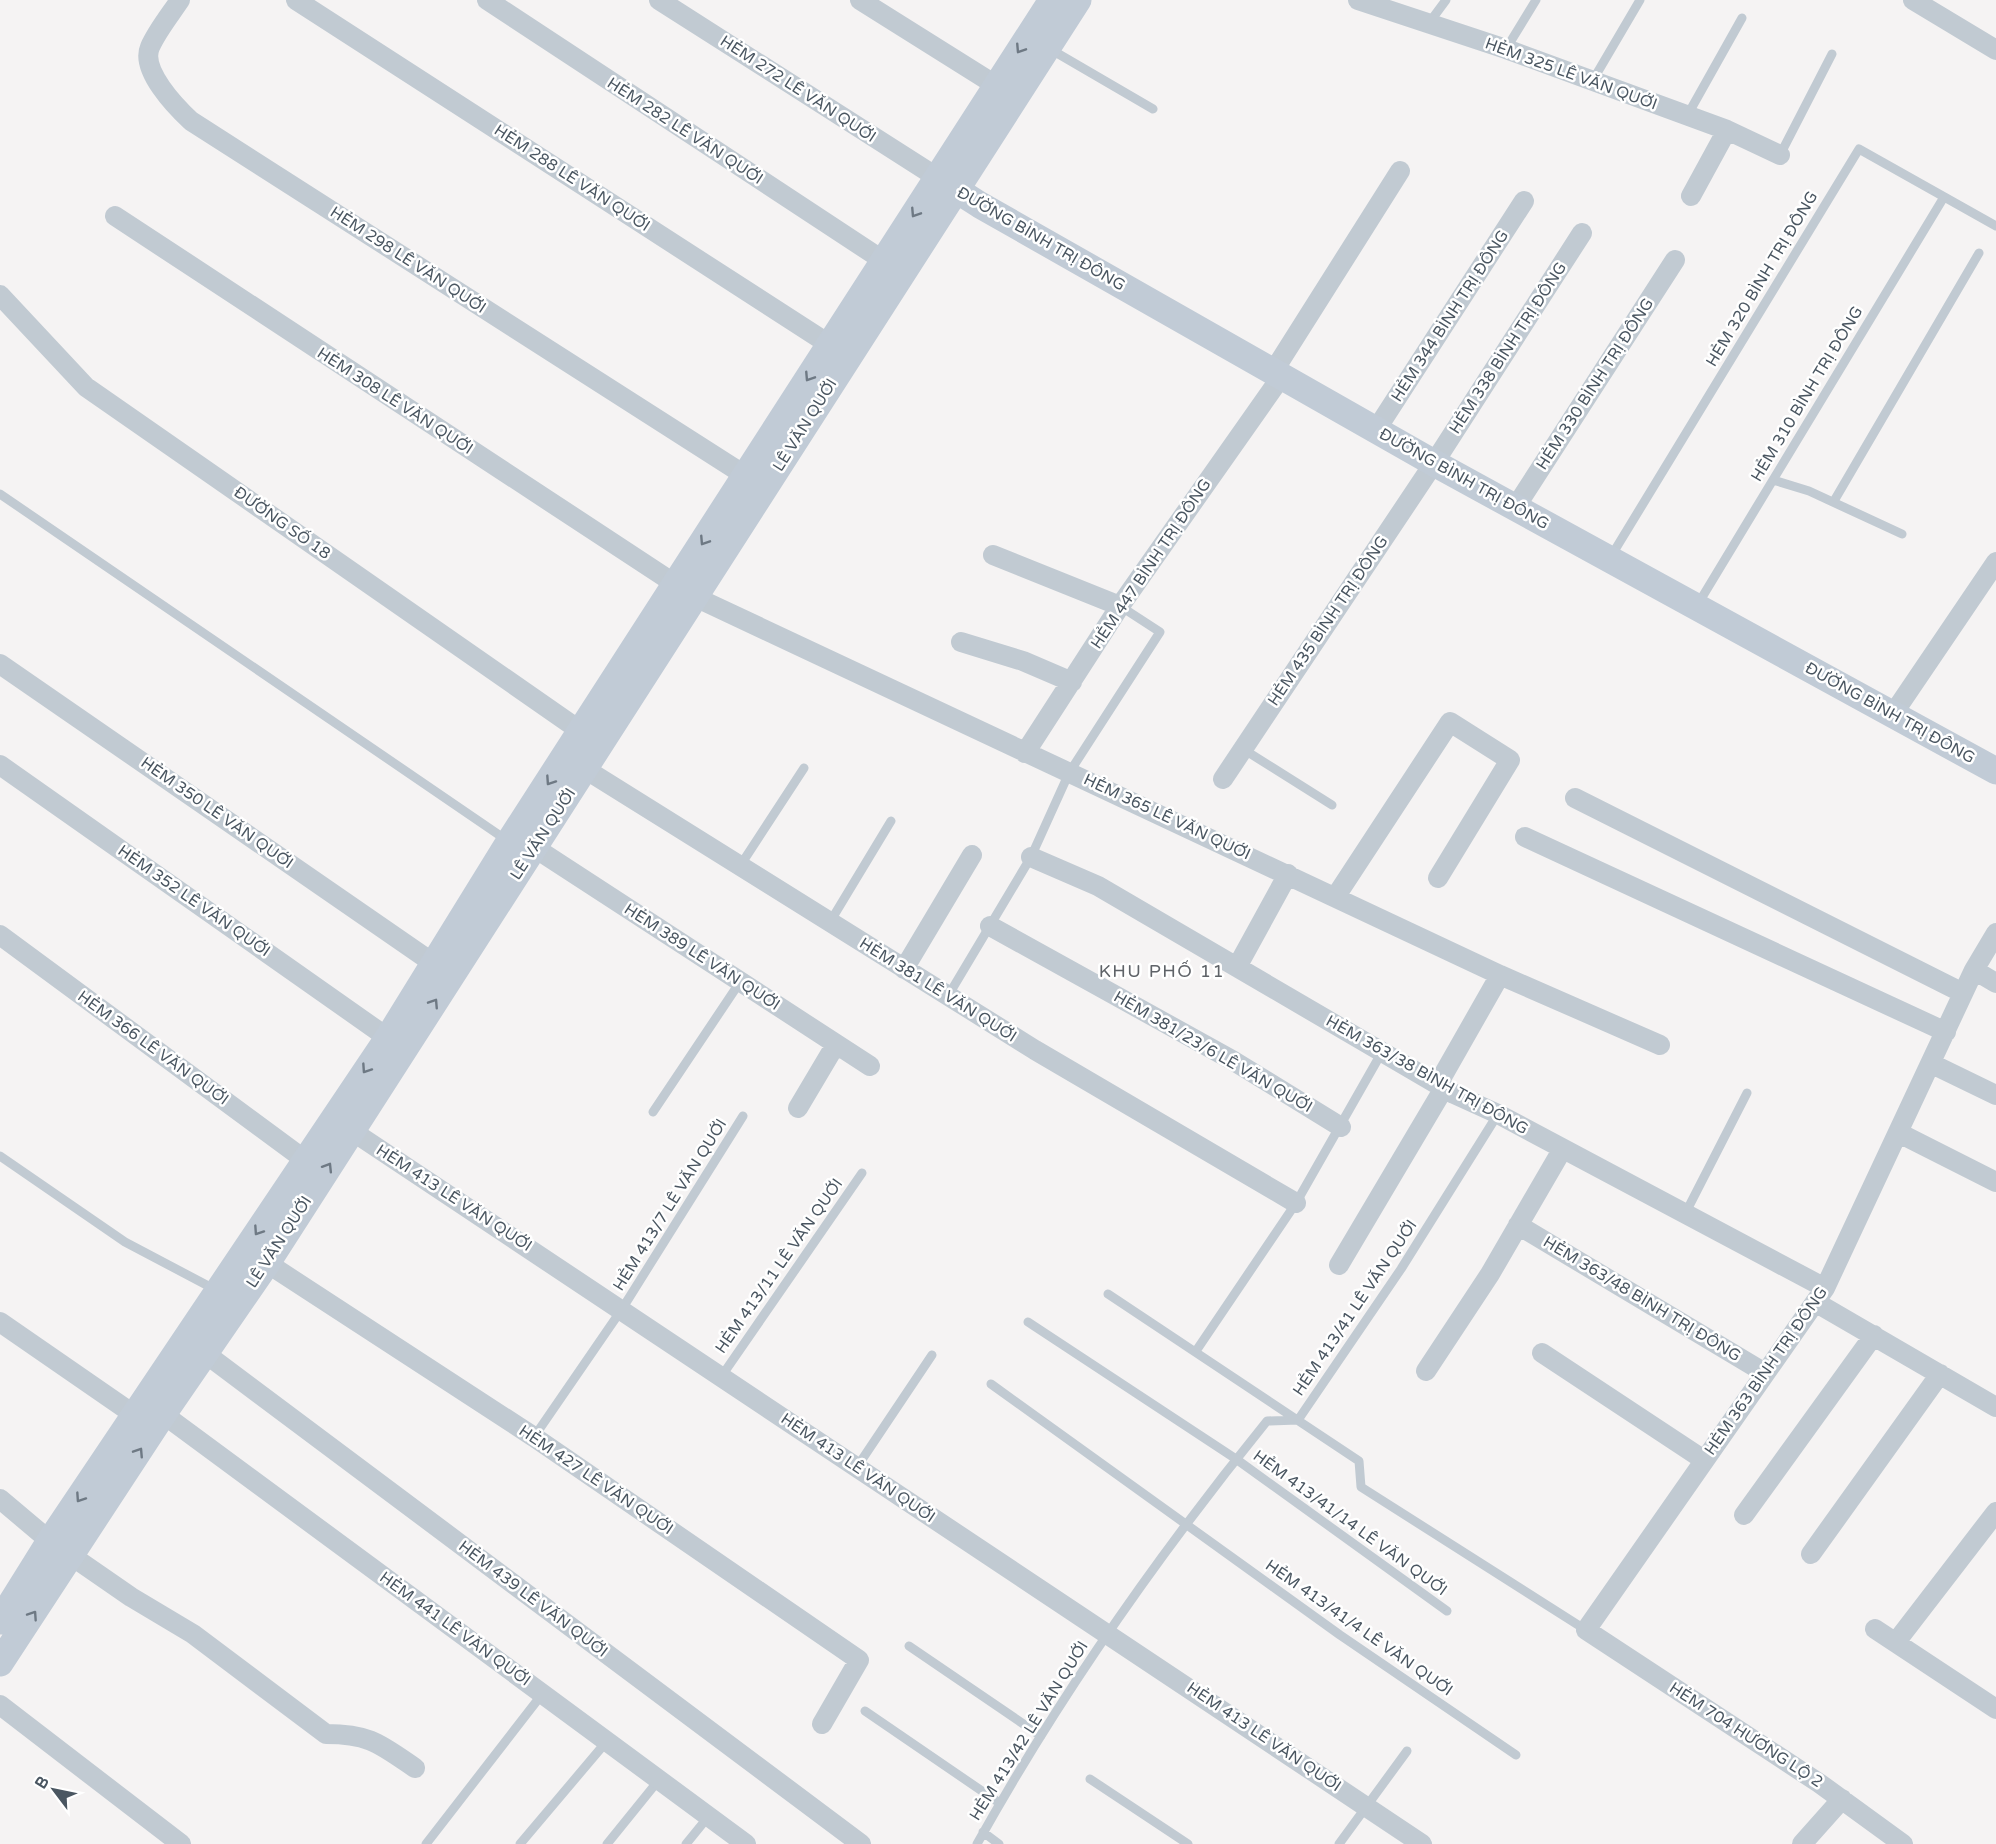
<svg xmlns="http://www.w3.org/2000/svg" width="1996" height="1844" font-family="'Varela Round',sans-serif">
	<rect width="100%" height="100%" fill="#f5f3f3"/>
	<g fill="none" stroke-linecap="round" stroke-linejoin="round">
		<path stroke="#c1cad2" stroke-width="9" d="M1429,23L1446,0
			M1050,49L1153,109
			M1506,49L1536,0
			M1593,80L1640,0
			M1687,116L1742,18
			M1780,155L1832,54
			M1773,480L1809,491L1902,534
			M0,494L508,841
			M1834,501L1979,253
			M1610,558L1859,149L1996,226
			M1698,604L1944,197
			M1243,749L1332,805
			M740,866L804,768
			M830,922L891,821
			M948,996L1031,857L1069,773L1160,632L1120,606
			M653,1112L740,982
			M0,1156L125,1242L216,1290
			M1685,1214L1747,1093
			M1108,1294L1359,1461L1361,1487L1586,1630
			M1028,1322L1236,1459L1447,1611
			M1196,1351L1296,1203L1382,1052
			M721,1377L862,1173
			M991,1384L1340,1635L1516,1755
			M534,1437L622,1309L743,1116
			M857,1467L932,1355
			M909,1646L1041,1736
			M865,1711L998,1802
			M1090,1779L1188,1844
			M983,1832L999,1844
			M426,1844L543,1693
			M520,1844L607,1741
			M607,1844L658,1781
			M686,1844L708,1817
			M977,1844C1060,1695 1159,1554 1267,1421L1298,1420L1401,1269L1498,1114
			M1339,1844L1407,1751"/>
		<path stroke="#c1cad2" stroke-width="20" d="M180,0C170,15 157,31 150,47C140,70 176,107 191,121L746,476
			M296,0L841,352
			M487,0L884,261
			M659,0L938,178
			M860,0L997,86
			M1358,0L1506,49L1727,130L1780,155
			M1913,0L1996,50
			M1691,196L1727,130
			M115,216L695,597L1500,975L1660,1045
			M0,295L86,387L582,732
			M1273,372L1400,171
			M1376,430L1524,201
			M1515,508L1675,260
			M993,555L1120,606
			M961,642L1023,661L1072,682
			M0,664L433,963
			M1893,714L1996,562
			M1025,753L1120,606L1281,377
			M0,765L388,1038
			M585,769L1035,1050L1296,1203
			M1223,779L1434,463L1582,233
			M1575,798L1963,993
			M1525,837L1946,1032
			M535,848L870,1066
			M1031,857L1098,886L1454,1094L1498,1114L1825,1288
			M1336,896L1450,722L1510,760L1438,878
			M990,926L1232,1060L1341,1127
			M0,935L305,1160
			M1237,967L1288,874
			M904,969L972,855
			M1974,970L1996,983
			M1932,1064L1996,1095
			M1438,1084L1500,975
			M798,1108L836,1044
			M352,1131L1422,1844
			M1899,1133L1996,1182
			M1518,1225L1765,1373
			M267,1263L534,1437L859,1660L822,1724
			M1339,1265L1444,1088
			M1815,1302L1996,1407
			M0,1322L136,1416
			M1542,1353L1704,1460
			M206,1354L861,1844
			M1426,1371L1490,1274L1562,1150
			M163,1414L746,1844
			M0,1499L50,1541L131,1597L193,1634L326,1734C370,1734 380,1744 415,1768
			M1744,1515L1874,1335
			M1811,1554L1940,1374
			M1875,1629L1996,1709
			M1896,1642L1996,1512
			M0,1705L181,1844
			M1802,1844L1842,1799
			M1903,1844L1819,1783L1586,1630L1825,1288L1974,970L1996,933"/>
		<path stroke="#c1cbd6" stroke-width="27" d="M941,180L980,205L1434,463L1996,771
			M0,1621L50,1541L388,1038L509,842L1052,0
			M0,1663L163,1414L267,1263L1078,0"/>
	</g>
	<defs><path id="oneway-chevron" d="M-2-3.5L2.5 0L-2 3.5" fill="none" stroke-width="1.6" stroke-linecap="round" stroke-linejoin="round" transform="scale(1.5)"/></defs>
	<g stroke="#6e7984">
		<use href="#oneway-chevron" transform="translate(1020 49) rotate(123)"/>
		<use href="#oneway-chevron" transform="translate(915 213) rotate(123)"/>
		<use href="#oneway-chevron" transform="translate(809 377) rotate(123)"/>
		<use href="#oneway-chevron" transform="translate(704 541) rotate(123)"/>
		<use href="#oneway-chevron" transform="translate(550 781) rotate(124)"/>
		<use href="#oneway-chevron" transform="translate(434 1003) rotate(-57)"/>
		<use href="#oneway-chevron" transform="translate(366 1069) rotate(124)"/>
		<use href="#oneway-chevron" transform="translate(328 1167) rotate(-58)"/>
		<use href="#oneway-chevron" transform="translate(258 1231) rotate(124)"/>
		<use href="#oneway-chevron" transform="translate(139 1452) rotate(-57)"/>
		<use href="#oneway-chevron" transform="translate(80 1498) rotate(124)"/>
		<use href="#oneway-chevron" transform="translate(33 1615) rotate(-56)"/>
	</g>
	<g text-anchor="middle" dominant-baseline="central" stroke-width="5" stroke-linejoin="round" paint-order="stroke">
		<g font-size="16" fill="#4a5661" stroke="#fff">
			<text transform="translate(1571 74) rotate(20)">HẺM 325 LÊ VĂN QUỚI</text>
			<text transform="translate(798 89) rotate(33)">HẺM 272 LÊ VĂN QUỚI</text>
			<text transform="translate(685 131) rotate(33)">HẺM 282 LÊ VĂN QUỚI</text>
			<text transform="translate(572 178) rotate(33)">HẺM 288 LÊ VĂN QUỚI</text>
			<text transform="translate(1041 239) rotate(30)">ĐƯỜNG BÌNH TRỊ ĐÔNG</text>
			<text transform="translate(408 260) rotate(33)">HẺM 298 LÊ VĂN QUỚI</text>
			<text transform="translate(1762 279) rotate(-59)">HẺM 320 BÌNH TRỊ ĐÔNG</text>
			<text transform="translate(1450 316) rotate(-57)">HẺM 344 BÌNH TRỊ ĐÔNG</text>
			<text transform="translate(1508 348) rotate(-57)">HẺM 338 BÌNH TRỊ ĐÔNG</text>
			<text transform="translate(1595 384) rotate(-57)">HẺM 330 BÌNH TRỊ ĐÔNG</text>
			<text transform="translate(1807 394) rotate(-59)">HẺM 310 BÌNH TRỊ ĐÔNG</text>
			<text transform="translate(395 401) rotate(33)">HẺM 308 LÊ VĂN QUỚI</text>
			<text transform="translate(805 425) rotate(-58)">LÊ VĂN QUỚI</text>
			<text transform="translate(1464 479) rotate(29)">ĐƯỜNG BÌNH TRỊ ĐÔNG</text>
			<text transform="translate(282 523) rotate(35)">ĐƯỜNG SỐ 18</text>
			<text transform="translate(1151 564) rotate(-56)">HẺM 447 BÌNH TRỊ ĐÔNG</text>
			<text transform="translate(1328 621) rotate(-56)">HẺM 435 BÌNH TRỊ ĐÔNG</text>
			<text transform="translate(1890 713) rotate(29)">ĐƯỜNG BÌNH TRỊ ĐÔNG</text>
			<text transform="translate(217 813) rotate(35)">HẺM 350 LÊ VĂN QUỚI</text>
			<text transform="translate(1167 817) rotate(25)">HẺM 365 LÊ VĂN QUỚI</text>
			<text transform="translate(543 834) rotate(-57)">LÊ VĂN QUỚI</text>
			<text transform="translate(194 901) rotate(35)">HẺM 352 LÊ VĂN QUỚI</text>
			<text transform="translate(702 957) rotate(33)">HẺM 389 LÊ VĂN QUỚI</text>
			<text transform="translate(938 990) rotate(32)">HẺM 381 LÊ VĂN QUỚI</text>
			<text transform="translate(153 1048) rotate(36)">HẺM 366 LÊ VĂN QUỚI</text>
			<text transform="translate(1213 1052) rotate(30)">HẺM 381/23/6 LÊ VĂN QUỚI</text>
			<text transform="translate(1427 1075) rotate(29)">HẺM 363/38 BÌNH TRỊ ĐÔNG</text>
			<text transform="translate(454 1198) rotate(33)">HẺM 413 LÊ VĂN QUỚI</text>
			<text transform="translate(670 1205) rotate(-58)">HẺM 413/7 LÊ VĂN QUỚI</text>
			<text transform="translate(279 1242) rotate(-57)">LÊ VĂN QUỚI</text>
			<text transform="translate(779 1266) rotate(-55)">HẺM 413/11 LÊ VĂN QUỚI</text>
			<text transform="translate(1642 1299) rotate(31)">HẺM 363/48 BÌNH TRỊ ĐÔNG</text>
			<text transform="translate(1355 1308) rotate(-56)">HẺM 413/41 LÊ VĂN QUỚI</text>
			<text transform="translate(1766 1371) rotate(-55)">HẺM 363 BÌNH TRỊ ĐÔNG</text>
			<text transform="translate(858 1468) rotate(34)">HẺM 413 LÊ VĂN QUỚI</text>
			<text transform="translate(596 1480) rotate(34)">HẺM 427 LÊ VĂN QUỚI</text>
			<text transform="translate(1350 1523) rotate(36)">HẺM 413/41/14 LÊ VĂN QUỚI</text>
			<text transform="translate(533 1599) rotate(37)">HẺM 439 LÊ VĂN QUỚI</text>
			<text transform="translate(1359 1628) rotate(35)">HẺM 413/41/4 LÊ VĂN QUỚI</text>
			<text transform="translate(455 1629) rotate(36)">HẺM 441 LÊ VĂN QUỚI</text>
			<text transform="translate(1029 1731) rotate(-58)">HẺM 413/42 LÊ VĂN QUỚI</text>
			<text transform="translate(1746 1735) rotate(33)">HẺM 704 HƯƠNG LỘ 2</text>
			<text transform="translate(1264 1737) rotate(34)">HẺM 413 LÊ VĂN QUỚI</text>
		</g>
		<g font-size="18" letter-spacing="1.5" fill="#5f6368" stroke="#fff">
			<text x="1162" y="971">KHU PHỐ 11</text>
		</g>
	</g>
	<g transform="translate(54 1790) rotate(302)" stroke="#ffffff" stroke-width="4.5" paint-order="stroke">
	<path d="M0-4.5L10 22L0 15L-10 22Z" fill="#4a5661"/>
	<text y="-9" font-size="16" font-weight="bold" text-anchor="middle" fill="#4a5661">B</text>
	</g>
</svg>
